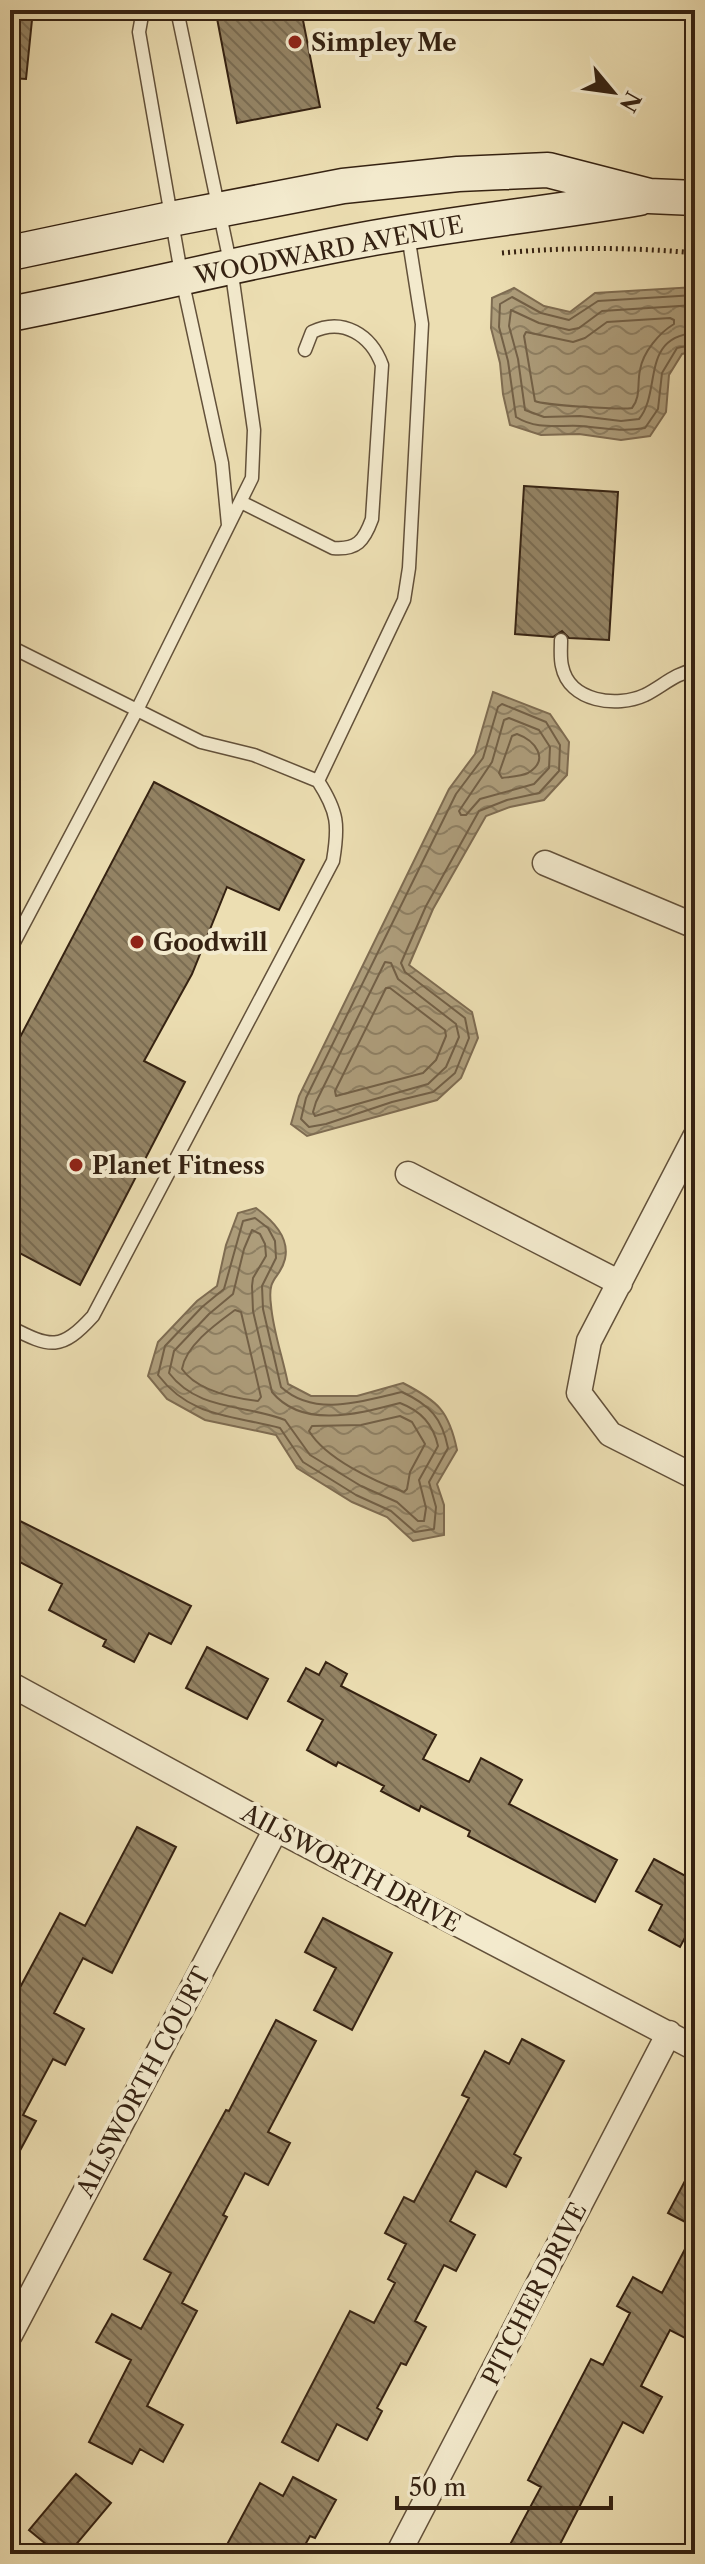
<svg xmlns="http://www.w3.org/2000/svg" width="705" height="2564" font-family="'Libre Caslon Text',serif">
	<defs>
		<pattern id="water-waves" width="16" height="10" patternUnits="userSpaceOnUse" patternTransform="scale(2)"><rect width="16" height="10" fill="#ae9e7c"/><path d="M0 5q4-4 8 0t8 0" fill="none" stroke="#8e8064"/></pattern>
		<pattern id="building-back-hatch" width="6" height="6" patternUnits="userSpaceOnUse" patternTransform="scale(2)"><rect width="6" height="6" fill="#948465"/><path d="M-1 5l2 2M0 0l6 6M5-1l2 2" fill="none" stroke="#7a6c52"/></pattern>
	</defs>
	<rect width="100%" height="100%" fill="#ecdeb2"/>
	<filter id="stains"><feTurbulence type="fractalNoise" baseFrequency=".0025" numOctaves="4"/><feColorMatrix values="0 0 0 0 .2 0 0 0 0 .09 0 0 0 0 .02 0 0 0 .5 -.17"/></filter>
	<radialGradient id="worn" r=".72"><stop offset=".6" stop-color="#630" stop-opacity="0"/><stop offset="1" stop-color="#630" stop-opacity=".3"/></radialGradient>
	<path fill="url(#water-waves)" stroke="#7e6c52" stroke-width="2" d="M695,287V351L682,354L669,375L666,412L650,436L621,440L579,434L541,435L510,425L503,394L500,363L491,328L492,298L514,288L544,306L570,312L595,293Z
		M493,692L550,714L569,742L567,775L544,800L510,807L486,816L433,909L409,965L472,1012L478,1038L461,1078L437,1100L307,1136L291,1124L299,1096L449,789L475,754Z
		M256,1208C272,1220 290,1237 285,1259C280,1280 267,1275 271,1305C273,1331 283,1358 288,1384L311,1396H357L403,1383C438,1401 449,1411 457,1450L437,1484L444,1505V1535L413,1541L387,1517L352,1502L297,1468L276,1435L205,1420L167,1399L148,1376L158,1342L197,1301L217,1286L226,1245L238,1213Z"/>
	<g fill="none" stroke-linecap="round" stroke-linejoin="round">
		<path stroke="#726047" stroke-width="2" d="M695,295L598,301L569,320L541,313L512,297L500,304L499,327L508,361L516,417C537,430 557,425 580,426C603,428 622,432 645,428L658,409L662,373L677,348L695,344
			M695,305L602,311L579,328L569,330L539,323L511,310L509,326L518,359L525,410L544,417L580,416L621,421L639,419C662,391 640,337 695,333
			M670,318L674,320V324C659,333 643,352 640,370C637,383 641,397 632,408C621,410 543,405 535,401L524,336L526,332L573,342L585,338L607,322Z
			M502,704L546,722L560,745L559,771L539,793L507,800L479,811L426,906L401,963L405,972L465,1018L469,1038L455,1073L433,1092L392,1102L326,1124L309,1127L301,1119L306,1098L456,794L483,758L498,707Z
			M509,718L539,730L550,747L549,768L534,784L480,799L466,815H461L459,811L492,762L504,720Z
			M517,734C534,740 551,759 528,773C522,776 509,777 502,778L499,773L512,736Z
			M385,962L391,963L398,979L456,1024L459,1037L446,1067L428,1084L315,1116L313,1112L316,1102Z
			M386,988H390L445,1030L446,1036L436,1060L423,1073L336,1096L335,1091Z
			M255,1218L268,1228L275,1241L276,1258L262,1286L263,1309L281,1387C315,1418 363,1401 402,1392C430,1405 442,1418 448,1448L429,1482L436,1507L434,1529L415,1532L391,1511L356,1495L303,1462L280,1428C232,1415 191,1418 158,1375L165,1346L202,1307L224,1289L243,1221Z
			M252,1230L260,1234L265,1244L266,1256L253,1278L252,1286L253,1311L272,1392C303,1430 361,1413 400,1403C421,1411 433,1424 438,1446L419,1480L426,1508L424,1521H418L397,1502L361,1486L310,1455L285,1420C244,1404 198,1411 169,1373L174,1351L209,1314L233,1294L244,1249Z
			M235,1310L241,1312L261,1397L258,1401C233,1398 197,1391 182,1369C186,1345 216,1324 235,1310Z
			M400,1416L412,1422L425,1444L410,1472L407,1489L404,1492C374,1481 326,1459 309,1431L312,1426L361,1425Z"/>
	</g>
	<path fill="url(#building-back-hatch)" stroke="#352212" stroke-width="2" d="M10,10H33L26,79L10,78Z
		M231,10H301L320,107L237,123L216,13Z
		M524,486L618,492L609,640L569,638L562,631L553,637L515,634Z
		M154,782L304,860L279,910L227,887L192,974L144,1061L185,1082L80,1285L10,1248V1040L17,1043Z
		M10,1516L191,1606L171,1644L149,1633L134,1662L103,1646L106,1640L49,1610L62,1584L10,1557Z
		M207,1647L268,1679L247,1719L186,1688Z
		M326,1662L347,1674L341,1686L436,1735L423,1759L469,1782L481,1758L522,1780L509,1804L617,1860L595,1902L468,1836L470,1831L421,1806L419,1811L381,1791L384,1786L338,1762L336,1766L307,1750L323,1720L288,1701L306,1668L319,1675Z
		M137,1827L176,1847L112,1973L83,1958L54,2013L84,2029L65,2065L53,2059L23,2115L36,2121L10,2169V1989L17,1993L60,1913L85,1926Z
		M654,1859L695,1881V1919L680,1947L649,1930L662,1905L636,1891Z
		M323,1918L392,1953L352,2030L314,2010L336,1968L305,1952Z
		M276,2020L316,2041L268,2132L290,2143L268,2185L245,2173L223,2215L227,2217L182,2303L197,2311L147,2406L183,2425L163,2462L140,2449L132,2464L89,2442L131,2360L96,2342L112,2314L141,2329L171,2273L144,2259L226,2110L229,2111Z
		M522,2039L564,2061L514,2154L521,2158L506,2187L476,2171L450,2221L475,2235L456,2271L444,2265L415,2321L426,2327L406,2365L401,2363L377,2408L382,2411L367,2440L337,2424L318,2461L282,2442L350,2311L374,2323L395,2283L388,2279L406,2244L385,2233L404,2197L414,2202L469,2098L462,2095L485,2051L509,2064Z
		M695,2162V2227L668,2213Z
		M695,2230V2318L685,2338L670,2330L641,2386L662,2397L643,2433L623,2422L555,2554H505L541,2487L528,2480L591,2359L603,2365L630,2313L617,2306L633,2277L662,2293Z
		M76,2474L111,2503L68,2554H58L29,2530Z
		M293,2477L336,2500L315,2538L310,2536L300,2554H222L260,2483L283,2496Z"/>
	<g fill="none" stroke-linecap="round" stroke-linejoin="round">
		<g stroke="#63513a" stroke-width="15">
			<path id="lane" d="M143,10L139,32L182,279L222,463L228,525
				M241,502L333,548C357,550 364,541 372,519L382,365C371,335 343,317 312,332L305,350
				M561,640C561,649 560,658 562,666C569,702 617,708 645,695C663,686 675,673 695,670
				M10,649H15L201,742L254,755L318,781L404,600L409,568L422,324L408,235
				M10,950L137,710L252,478L254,430L231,267L177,10
				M10,1327C51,1348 61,1351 93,1316L333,861C339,825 338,812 318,781"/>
		</g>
		<g stroke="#63513a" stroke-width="27">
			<path id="street" d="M545,863L695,926
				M695,1137L589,1341L579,1393L610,1434L695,1477
				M408,1174L620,1283
				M10,1684L276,1829L695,2048
				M10,2335L276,1829
				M398,2554L669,2033"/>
		</g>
		<g stroke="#352212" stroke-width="37">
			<path id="secondary" d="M10,253L171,219L343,186L458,174L548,170L649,196L695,198
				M10,314C128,291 244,262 362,240C454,223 546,214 639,198"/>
		</g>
		<path stroke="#352212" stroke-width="5" stroke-dasharray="2 4" stroke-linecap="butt" d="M502,253C567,247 630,247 695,253"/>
		<use href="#lane" stroke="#f3eacd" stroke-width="12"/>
		<use href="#street" stroke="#f3eacd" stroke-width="24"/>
		<use href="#secondary" stroke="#f3eacd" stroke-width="34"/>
	</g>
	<g fill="#8f2418" stroke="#f3eacd" stroke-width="3">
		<circle cx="295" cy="42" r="8"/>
		<circle cx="137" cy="942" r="8"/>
		<circle cx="76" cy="1165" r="8"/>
	</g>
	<g text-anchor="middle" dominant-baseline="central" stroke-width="8" stroke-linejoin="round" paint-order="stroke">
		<g font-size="24" font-weight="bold" fill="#352212" stroke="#f3eacd" text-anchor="start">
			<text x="311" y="42">Simpley Me</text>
			<text x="153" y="942">Goodwill</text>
			<text x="92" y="1165">Planet Fitness</text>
		</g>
		<g font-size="24" fill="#352212" stroke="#f3eacd">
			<text transform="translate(329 250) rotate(-11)">WOODWARD AVENUE</text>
			<text transform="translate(351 1868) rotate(28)">AILSWORTH DRIVE</text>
			<text transform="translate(143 2082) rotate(-62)">AILSWORTH COURT</text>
			<text transform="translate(534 2294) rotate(-63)">PITCHER DRIVE</text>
		</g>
	</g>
	<rect width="705" height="2564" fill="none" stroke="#ecdeb2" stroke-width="40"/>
	<rect x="12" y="12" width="681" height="2540" fill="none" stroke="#352212" stroke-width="4"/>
	<rect x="20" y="20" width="665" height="2524" fill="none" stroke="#352212" stroke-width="2"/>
	<g transform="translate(613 92) rotate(119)" stroke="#f3eacd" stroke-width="6" paint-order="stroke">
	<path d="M0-6L14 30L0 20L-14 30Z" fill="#352212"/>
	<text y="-12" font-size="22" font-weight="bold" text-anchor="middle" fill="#352212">N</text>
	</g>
	<path d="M397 2496v12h214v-12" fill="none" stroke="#352212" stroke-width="4"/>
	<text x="409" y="2496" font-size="24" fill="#352212" stroke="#f3eacd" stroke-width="6" paint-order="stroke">50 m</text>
	<rect width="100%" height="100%" filter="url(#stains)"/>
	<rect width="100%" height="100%" fill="url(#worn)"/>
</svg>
